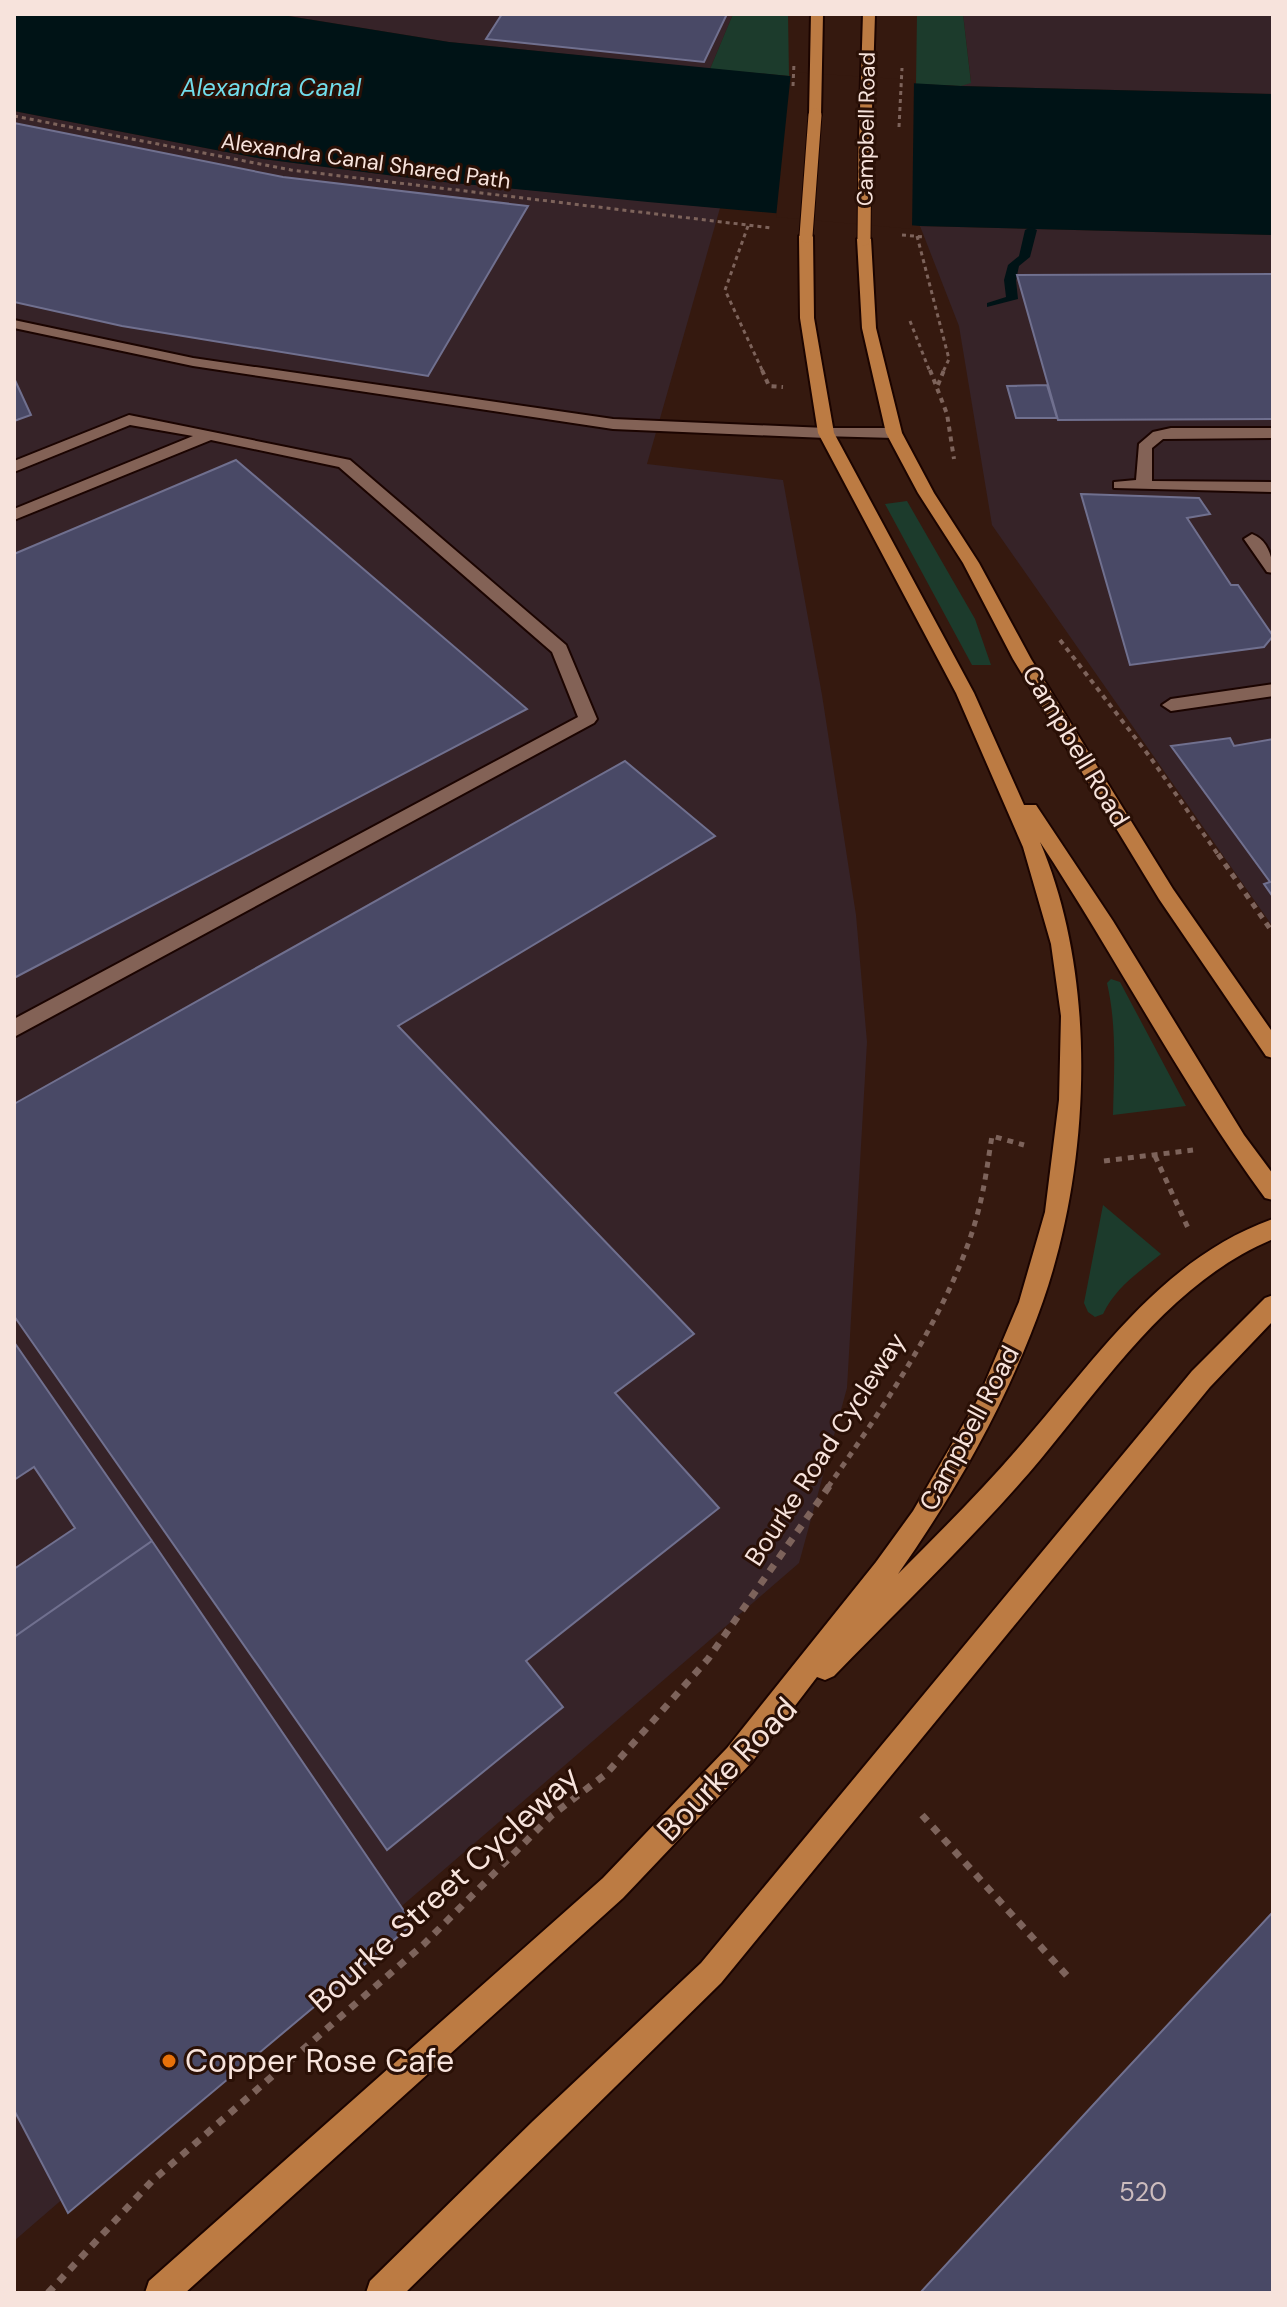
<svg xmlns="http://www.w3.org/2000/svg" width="1287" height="2307" font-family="'DM Sans',sans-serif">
	<rect width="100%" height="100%" fill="#35190f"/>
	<path fill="#362328" d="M276,14H733L710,69L449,42Z
		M963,14H1273V94L961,86L971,82Z
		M14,111L263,159L434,181L720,208L647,464L783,480L822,695L856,915L867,1042L847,1388L799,1563L14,2241Z
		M920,226L1273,235V927L992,525L959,326Z"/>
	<path fill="#1c3b2c" d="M733,14H788L789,76L710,69Z
		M917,14H963L971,83L961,86L916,84Z
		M907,501L975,619L991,665H972L885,504Z
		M1111,979L1120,982L1186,1106L1113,1115C1114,1071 1117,1026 1107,983Z
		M1103,1205L1161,1254C1139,1272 1115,1288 1103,1314L1095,1317L1088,1312L1084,1303Z"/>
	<path fill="#001316" d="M14,14H276L449,42L789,76L961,86L1273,94V235L920,226L648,202L434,181L263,159L14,111Z"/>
	<path fill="#35190f" d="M791,72L914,80L912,229L776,217Z"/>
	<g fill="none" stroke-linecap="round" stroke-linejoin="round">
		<path fill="#001316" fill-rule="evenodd" d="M1031,227L1037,230L1030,257L1019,266L1016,280L1018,299L987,307V303L1006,297L1004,280L1008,265L1019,256L1025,230Z"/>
	</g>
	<path fill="#494966" stroke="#70708f" stroke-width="2" d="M502,14H727L704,62L486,39Z
		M14,123L283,177L528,206L428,376L122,326L14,302Z
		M1273,274V419L1058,420L1017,275Z
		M14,378L31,415L14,421Z
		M1047,385L1057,418H1016L1007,386Z
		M236,460L527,709L14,978V554Z
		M1081,494L1199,498L1210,514L1187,518L1231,585H1238L1273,636L1264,647L1130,665Z
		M1230,738L1234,746L1273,739V897L1264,884L1270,882L1171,746Z
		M625,761L715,836L398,1026L694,1334L615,1393L719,1508L526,1661L563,1707L387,1850L14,1316V1104Z
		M14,1342L152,1541L14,1637V1569L75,1528L34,1467L14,1480Z
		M152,1541L413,1924L68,2213L14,2110V1637Z
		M1273,1912V2293H920L1106,2091Z"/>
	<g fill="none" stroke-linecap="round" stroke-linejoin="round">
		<g stroke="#1b0400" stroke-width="4">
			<path id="service" d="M14,320L193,358L613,419L826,428L834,433L826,438L613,429L193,366L14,328Z
				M1171,428H1273V438L1163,439L1152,448V481L1273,482V492L1114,488V482L1136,480L1139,444L1153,432Z
				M1252,534C1268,540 1273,558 1273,573L1267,572L1244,539Z
				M1273,684V696L1171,711L1162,705L1171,699Z"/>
		</g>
		<g stroke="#1b0400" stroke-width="4">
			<path id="minor" d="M129,415L350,460L566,645L597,719L594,723L14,1037V1019L578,717L552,652L339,467L211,440L14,520V509L193,436L130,425L14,472V461Z
				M826,428H894L902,433L894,438L821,436V430Z"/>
		</g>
		<g stroke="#1b0400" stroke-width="4">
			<path id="primary" d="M811,14H823L821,115L815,119L809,115Z
				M863,14H875L871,141L865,145L859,141Z
				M806,232L813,236L814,318L834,433L974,693L1024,805H1036L1113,921L1244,1135L1273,1174V1200L1265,1198C1182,1085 1117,959 1040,842C1098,978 1091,1163 1043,1301C1009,1398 957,1490 898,1574C942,1530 985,1487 1025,1440C1098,1356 1163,1258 1273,1219V1239C1166,1284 1102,1388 1029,1473C967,1544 899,1609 834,1676L825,1680L817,1677L752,1762L623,1898L185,2293H145L149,2281L603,1878L727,1748L876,1562L913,1511L978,1399L1019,1302L1045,1212L1059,1100L1061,1016L1051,944L1023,847L956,693L818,433L800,318L799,236Z
				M864,235L871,239L876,328L902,433L934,493L979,563L1031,659L1173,889L1273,1033V1058L1266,1056L1159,899L1013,659L963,563L918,493L886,433L862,328L857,239Z
				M1273,1295V1321L1210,1387L721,1983L405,2293H366L370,2281L532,2122L701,1963L1192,1371L1265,1298Z"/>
		</g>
		<path stroke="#7d635b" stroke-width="3" stroke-dasharray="4 4" stroke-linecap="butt" d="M14,116L291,170L772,228
			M748,226L725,290L763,372
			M902,235L925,237
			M917,236L949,359L943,372
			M910,321L930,372"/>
		<path stroke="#7d635b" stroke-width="4" stroke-dasharray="5 5" stroke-linecap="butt" d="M762,370L769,386L783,387
			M930,370L947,414L954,459
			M938,385L944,370
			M1060,640L1150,757L1219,856"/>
		<path stroke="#7d635b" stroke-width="5" stroke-dasharray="6 6" stroke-linecap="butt" d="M1218,854L1273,933
			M1155,1156L1188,1228
			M1104,1161L1193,1150
			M828,1487C883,1408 956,1302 979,1208C985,1185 988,1160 992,1136L1024,1145"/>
		<path stroke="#7d635b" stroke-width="7" stroke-dasharray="8 8" stroke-linecap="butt" d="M922,1815L1069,1978
			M48,2293L152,2181L423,1945L551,1816L606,1774L708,1659L830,1485"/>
		<use href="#service" fill="#836256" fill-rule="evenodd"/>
		<use href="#minor" fill="#836256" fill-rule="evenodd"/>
		<use href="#primary" fill="#bc7b43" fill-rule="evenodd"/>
		<g stroke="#1b0400" stroke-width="15" stroke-linecap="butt">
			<path id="primary-bridge" d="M806,236L815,115
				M864,239L865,141"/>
		</g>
		<path stroke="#7d635b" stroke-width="3" stroke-dasharray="4 4" stroke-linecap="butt" d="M793,86L794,63
			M899,127L902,68"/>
		<use href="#primary-bridge" stroke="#bc7b43" stroke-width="13"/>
	</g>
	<circle fill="#e8710a" stroke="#2a1006" stroke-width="3" cx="169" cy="2061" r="8"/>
	<g text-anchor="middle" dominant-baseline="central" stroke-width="6" stroke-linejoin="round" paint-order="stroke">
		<g font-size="22" fill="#f7e3dc" stroke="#2a1006">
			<text transform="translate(866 129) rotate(-89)">Campbell Road</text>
			<text transform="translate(366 161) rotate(8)">Alexandra Canal Shared Path</text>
		</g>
		<g font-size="24" font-style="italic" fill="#71ddeb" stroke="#2a1006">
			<text x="271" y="87">Alexandra Canal</text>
		</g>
		<g font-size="26" fill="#f7e3dc" stroke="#2a1006">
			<text transform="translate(1076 746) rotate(59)">Campbell Road</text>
			<text transform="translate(969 1428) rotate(-62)">Campbell Road</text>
			<text transform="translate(825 1449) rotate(-57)">Bourke Road Cycleway</text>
		</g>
		<g font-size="26" fill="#ccbcbe">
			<text x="1143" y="2192">520</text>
		</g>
		<g font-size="32" fill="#f7e3dc" stroke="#2a1006">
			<text transform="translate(727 1769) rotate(-46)">Bourke Road</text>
			<text transform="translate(444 1889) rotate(-42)">Bourke Street Cycleway</text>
		</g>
		<g font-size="32" fill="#f7e3dc" stroke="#2a1006" text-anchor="start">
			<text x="185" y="2061">Copper Rose Cafe</text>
		</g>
	</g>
	<rect width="1287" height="2307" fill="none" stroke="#f7e3dc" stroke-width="32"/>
</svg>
